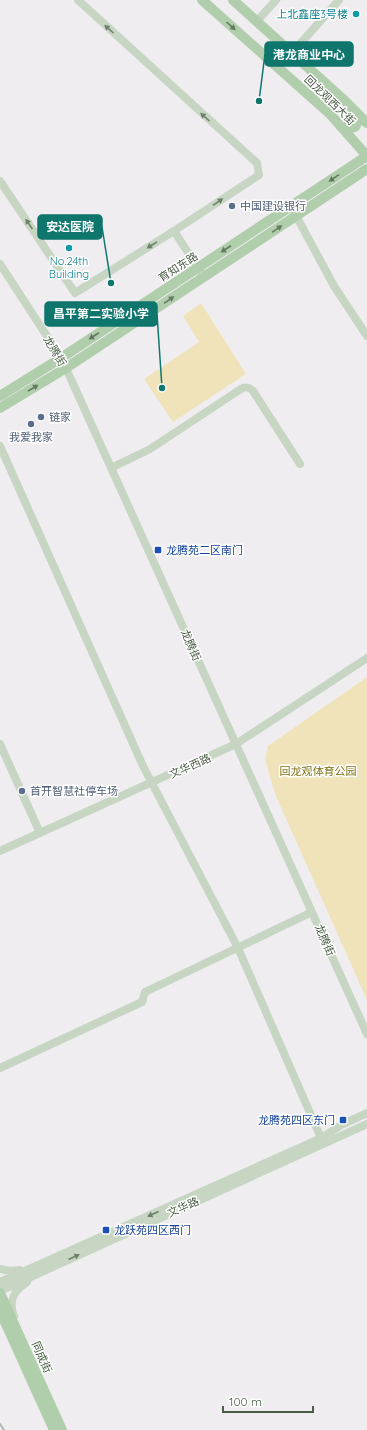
<svg xmlns="http://www.w3.org/2000/svg" width="367" height="1430" font-family="Quicksand,'Noto Sans SC',sans-serif">
	<rect width="100%" height="100%" fill="#efedf0"/>
	<path fill="#f0e3ba" d="M201,303L246,374L173,422L144,379L199,342L183,316Z
		M367,677V1000L275,794L265,759L268,746Z"/>
	<g fill="none" stroke-linecap="round" stroke-linejoin="round">
		<path stroke="#c6d6c3" stroke-width="8" d="M78,0L257,163L259,175L174,231
			M257,21L276,0
			M292,53L339,0
			M0,181L75,293L174,231L204,277
			M293,210L334,286L367,336
			M0,264L56,350L70,377L367,1034
			M0,446L143,766L238,948L321,1138L343,1124L367,1113
			M111,468L150,449L241,389C246,386 249,387 253,391L300,464
			M0,744L40,833
			M0,851L236,744L367,658
			M0,1068L142,1002L145,992L312,912
			M0,1269L10,1271L20,1270
			M0,1282L326,1136
			M0,1291L367,1124
			M14,1316C8,1302 14,1290 27,1282"/>
		<path stroke="#b1ceac" stroke-width="10" d="M202,0L330,114L367,156
			M233,0L344,100L367,123
			M340,126L348,128L355,127L359,119L356,112
			M0,396L61,358L367,156
			M0,408L66,368L367,169
			M0,1293L62,1430
			M0,1311L54,1430"/>
		<path stroke="#b0b8af" stroke-width="2" d="M0,1424L4,1430"/>
	</g>
	<defs><path id="oneway-solid" d="M-6-.8H1V-3.2L6.5 0L1 3.2V.8H-6Z"/></defs>
	<g fill="#63785f">
		<use href="#oneway-solid" transform="translate(231 26) rotate(42)"/>
		<use href="#oneway-solid" transform="translate(334 178) rotate(146)"/>
		<use href="#oneway-solid" transform="translate(277 229) rotate(-34)"/>
		<use href="#oneway-solid" transform="translate(226 249) rotate(147)"/>
		<use href="#oneway-solid" transform="translate(169 300) rotate(-34)"/>
		<use href="#oneway-solid" transform="translate(94 336) rotate(147)"/>
		<use href="#oneway-solid" transform="translate(33 388) rotate(-31)"/>
	</g>
	<g fill="#6e816b">
		<use href="#oneway-solid" transform="translate(109 29) rotate(-138)"/>
		<use href="#oneway-solid" transform="translate(205 117) rotate(-138)"/>
		<use href="#oneway-solid" transform="translate(218 202) rotate(-34)"/>
		<use href="#oneway-solid" transform="translate(29 224) rotate(-124)"/>
		<use href="#oneway-solid" transform="translate(152 245) rotate(148)"/>
		<use href="#oneway-solid" transform="translate(153 1214) rotate(156)"/>
		<use href="#oneway-solid" transform="translate(74 1257) rotate(-24)"/>
	</g>
	<g fill="#0f9aa8" stroke="#fff" stroke-width="1.5">
		<circle cx="356" cy="14" r="4"/>
		<circle cx="69" cy="248" r="4"/>
	</g>
	<g fill="#5c6f8a" stroke="#fff" stroke-width="1.5">
		<circle cx="232" cy="206" r="4"/>
		<circle cx="41" cy="417" r="4"/>
		<circle cx="31" cy="424" r="4"/>
		<circle cx="22" cy="791" r="4"/>
	</g>
	<g fill="#1a4fb4" stroke="#fff" stroke-width="1.5">
		<rect x="154" y="546" width="8" height="8" rx="2"/>
		<rect x="339" y="1116" width="8" height="8" rx="2"/>
		<rect x="102" y="1226" width="8" height="8" rx="2"/>
	</g>
	<g text-anchor="middle" dominant-baseline="central" stroke-width="3" stroke-linejoin="round" paint-order="stroke">
		<g font-size="11" fill="#0d838f" stroke="#fff" text-anchor="end">
			<text x="348" y="14">上北鑫座3号楼</text>
			<text x="69" y="261" text-anchor="middle">No.24th<tspan x="69" dy="13">Building</tspan></text>
		</g>
		<g font-size="11" fill="#495c45" stroke="#fff">
			<text transform="translate(330 100) rotate(44)">回龙观西大街</text>
			<text transform="translate(178 267) rotate(-33)">育知东路</text>
			<text transform="translate(55 351) rotate(59)">龙腾街</text>
			<text transform="translate(191 645) rotate(66)">龙腾街</text>
			<text transform="translate(190 766) rotate(-24)">文华西路</text>
			<text transform="translate(325 940) rotate(66)">龙腾街</text>
			<text transform="translate(183 1207) rotate(-24)">文华路</text>
			<text transform="translate(42 1357) rotate(66)">同成街</text>
		</g>
		<g font-size="11" fill="#4e5e75" stroke="#fff" text-anchor="start">
			<text x="240" y="206">中国建设银行</text>
			<text x="49" y="417">链家</text>
			<text x="31" y="437" text-anchor="middle">我爱我家</text>
			<text x="30" y="791">首开智慧社停车场</text>
		</g>
		<g font-size="11" fill="#164399" stroke="#fff" text-anchor="start">
			<text x="166" y="550">龙腾苑二区南门</text>
			<text x="335" y="1120" text-anchor="end">龙腾苑四区东门</text>
			<text x="114" y="1230">龙跃苑四区西门</text>
		</g>
		<g font-size="11" fill="#807213" stroke="#fff">
			<text x="318" y="771">回龙观体育公园</text>
		</g>
	</g>
	<path fill="none" stroke="#0f766e" stroke-width="1.5" d="M259 101L265 54M111 283L102 227M162 388L157 314"/>
	<g fill="#0f766e" stroke="#fff" stroke-width="1.5">
		<circle cx="259" cy="101" r="4"/>
		<circle cx="111" cy="283" r="4"/>
		<circle cx="162" cy="388" r="4"/>
	</g>
	<g fill="#0f766e" stroke="#0f766e" stroke-width="1.5">
		<rect x="265" y="42" width="88" height="24" rx="4"/>
		<rect x="38" y="215" width="64" height="24" rx="4"/>
		<rect x="45" y="302" width="112" height="24" rx="4"/>
	</g>
	<g font-size="12" text-anchor="middle" font-weight="bold" fill="#fff">
		<text x="309" y="59">港龙商业中心</text>
		<text x="70" y="231">安达医院</text>
		<text x="101" y="318">昌平第二实验小学</text>
	</g>
	<path d="M223 1406v6h90v-6" fill="none" stroke="#495c45" stroke-width="2"/>
	<text x="229" y="1406" font-size="12" fill="#495c45" stroke="#ffffff" stroke-width="3" paint-order="stroke">100 m</text>
</svg>
